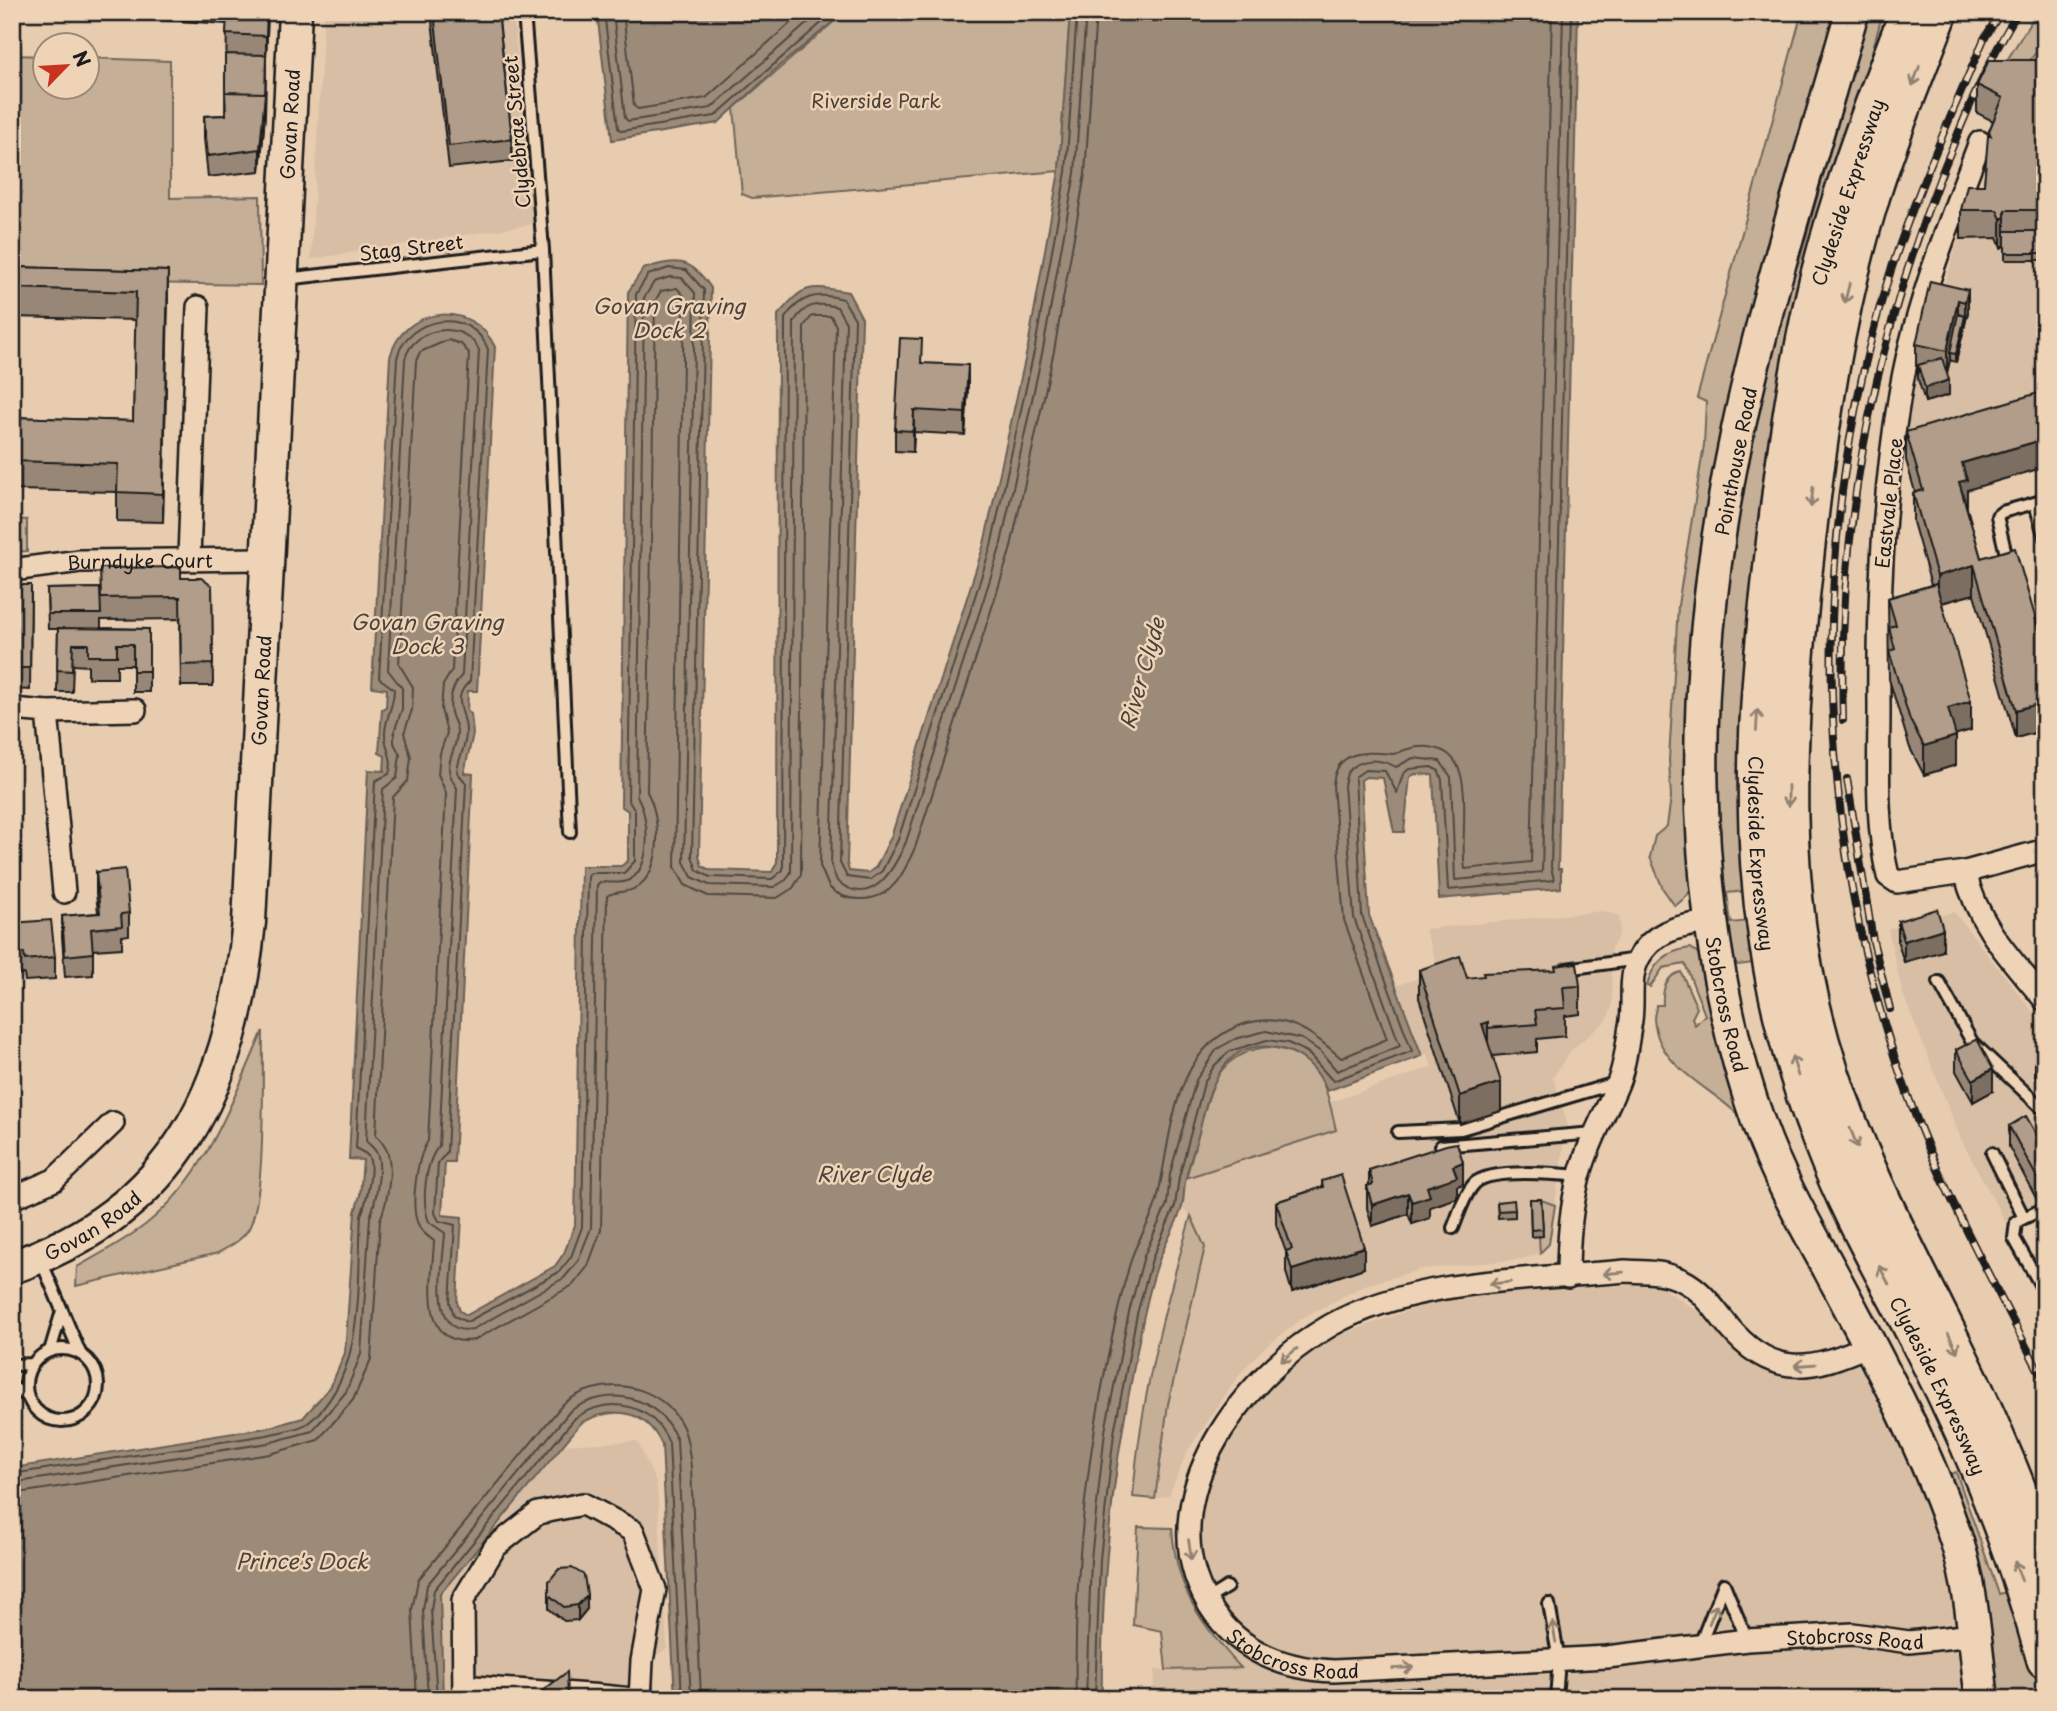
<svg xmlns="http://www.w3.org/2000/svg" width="2057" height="1711" font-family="'Playpen Sans',sans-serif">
	<rect width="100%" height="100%" fill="#e7ccb0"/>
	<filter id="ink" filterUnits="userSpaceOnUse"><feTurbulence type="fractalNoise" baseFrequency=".0143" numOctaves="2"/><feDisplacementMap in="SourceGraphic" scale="14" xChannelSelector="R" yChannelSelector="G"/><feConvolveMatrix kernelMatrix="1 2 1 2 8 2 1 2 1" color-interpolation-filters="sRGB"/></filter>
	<g filter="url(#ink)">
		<path fill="#d7bea4" d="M324,12H513L534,224L311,259Z
			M2045,41V397L1902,435L1930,303L1938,304L1967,213H1984L2003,126L1977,113L2007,88Z
			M1603,911L1619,916L1620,926L1619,935L1611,948L1612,1006L1607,1020L1571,1050L1553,1077L1567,1122L1549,1244L1540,1253L1523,1259L1422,1269L1365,1285L1304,1317L1262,1350L1242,1371L1188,1450L1169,1495L1155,1499L1168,1404L1205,1247L1191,1216L1182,1208L1186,1178L1335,1130L1331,1102L1432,1067L1428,1054L1422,1056L1396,986L1439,971L1425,929Z
			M1954,912L2045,1027V1211L2017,1232L2007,1225L1961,1139L1903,994L1888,929Z
			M1657,1284L1755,1350L1790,1362L1862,1361L1941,1534L1966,1699H1153L1155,1670L1240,1667L1216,1641L1192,1605L1174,1564L1172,1528L1200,1523L1212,1473L1242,1416L1317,1343L1456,1294Z
			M637,1441L657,1485L667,1649L654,1656L655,1699H443L440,1594L564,1445Z"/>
		<path fill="#c5af97" stroke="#70665a" stroke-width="2" d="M845,12H1070L1059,171L752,198L742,194L734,108Z
			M1802,12H1840L1747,345L1695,882L1687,896L1675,906L1663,889L1650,857L1655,836L1667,826L1671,797L1669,760L1678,605L1704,445L1706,402L1697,398Z
			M1869,12H1883L1856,110L1744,681L1739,769L1746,891L1727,893L1731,923L1749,921L1754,963L1738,965L1731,960C1711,793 1713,628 1745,462C1757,398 1776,334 1792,271L1799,263Z
			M2037,12H2045V41L2007,89H1989Z
			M12,55L45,56L46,88H88V58L170,61V198L260,196L261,285L12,281Z
			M12,519L27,520V551L12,552Z
			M1690,948L1697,952L1702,961L1725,1068L1745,1122C1715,1087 1658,1071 1654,1019C1654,1013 1656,1012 1656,1005H1663C1662,990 1665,976 1681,972L1697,1008L1692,1018L1695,1025L1705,1015L1685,964L1663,968L1650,987L1647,986C1652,964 1666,951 1690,948Z
			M263,1031C262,1073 267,1199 248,1230C241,1241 228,1247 218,1253L76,1286L77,1267C100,1254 124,1241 145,1225C207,1177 233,1099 263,1031Z
			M1267,1047C1321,1052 1326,1086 1336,1130L1186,1178C1203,1126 1199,1055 1267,1047Z
			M1541,1200L1555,1205L1549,1244L1540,1253L1539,1237L1543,1236Z
			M1191,1216L1205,1247L1168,1404L1155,1499L1133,1497C1140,1401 1164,1309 1191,1216Z
			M1956,1472L1999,1594L2013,1590L2042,1677L2044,1699H1996L1948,1475Z
			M1138,1527L1172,1528C1176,1590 1200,1623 1241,1668L1166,1670L1162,1631L1133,1625Z"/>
		<path fill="#9c8b79" stroke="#695f54" stroke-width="2" d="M597,12H845L778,67L718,123L612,140Z
			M1070,12H1578L1558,869H1561V888L1439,899L1433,775L1415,774L1410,777L1404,832H1394L1383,778L1366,777L1361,780L1369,915L1422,1056L1327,1091C1318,1069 1303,1053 1278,1048C1221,1037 1209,1091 1199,1133C1195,1148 1189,1163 1186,1178C1183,1189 1185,1200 1181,1210C1175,1228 1164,1245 1158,1263C1146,1299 1140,1335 1133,1372C1112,1478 1100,1590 1102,1699H675L662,1445C645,1408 613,1406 581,1423L440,1594L443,1699H12V1468L266,1428L303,1418L331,1386L345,1353L355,1212L360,1195L363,1160L349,1159L368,770L384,771L385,756L379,753L382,709L386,707L387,689L372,687L390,357C403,306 473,299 495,347L477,691H468L467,711L471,714L473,734L464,773L473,774L454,1162H445L442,1215L462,1217L457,1302L460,1311L467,1315L555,1266L564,1253L575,1225L581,866H621L628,861V811L621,806L628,292L643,269C676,259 690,256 711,288L699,856L702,866L710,870L772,872L777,862L778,315C804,284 809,285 848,292L862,318L847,863L849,871L868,873L876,867L891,837L984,544L1028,346L1059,171Z"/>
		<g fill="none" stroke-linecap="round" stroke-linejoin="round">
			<path stroke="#4f4841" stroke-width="2" d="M604,12L618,128L621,131L715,116L834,12
				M613,12L625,118L628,121L711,108L820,12
				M623,12L634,106L638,109L706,98L803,12
				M12,1474L267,1435C278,1432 298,1430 308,1423C367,1376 357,1282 361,1215C366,1205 374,1168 369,1158C367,1152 360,1152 356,1148L375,781L389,774C395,757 384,749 385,732C386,716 394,706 394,689L379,678L397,358C407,316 471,306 488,349L470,681C449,700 467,711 466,733C466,748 458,758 457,772L466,783L447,1152L438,1163L435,1213L439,1221L455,1225L450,1302L454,1316L467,1322L559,1272L571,1257L582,1227L588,876L591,873H624L635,861V811L628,800L636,294L648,275L669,268L686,270L704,290L692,856L697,870L710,877L772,879L783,870L785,318C801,295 817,292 843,299L855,319L840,863L847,877L870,880L882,871L898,840L991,546L1035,347L1066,172L1077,12
				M12,1483L268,1443L312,1431L346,1392L361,1354L370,1217C375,1205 383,1166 377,1154C375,1148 369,1145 366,1141L383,789L397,778L400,755L394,743V732L402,709V688L388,670L405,359C414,326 464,319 479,350L462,675C453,685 447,701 452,716C454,722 457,725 457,731C457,756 439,763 457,788L439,1146C425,1162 421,1202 429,1222L445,1233C444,1258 427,1339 473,1329L564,1278L578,1261L591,1228L597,885L600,882C608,882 619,884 627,881C654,870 649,815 637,796L644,298L654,282L670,277L682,278L695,293L684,862L692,877L709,885L774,887L786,880L791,872L794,322C805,304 817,302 837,307L846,323L831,865L837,881C872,910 894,869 906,842L1000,548L1043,349L1075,173L1086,12
				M12,1494L270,1454L318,1440L353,1400L371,1359L380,1220C387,1203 393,1172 388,1154C386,1146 381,1141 376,1135L393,797L408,781L411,757L404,733L412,710L413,687L399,664L416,361L420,352L448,340L461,344L469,353L452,670L443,685L441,709L447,733L440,753L438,774L446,793L428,1141C417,1157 409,1208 419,1226C422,1233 429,1237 434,1241C433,1273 417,1350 474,1340L573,1285L588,1266L601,1230L607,896C615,890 628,894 637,887C663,870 661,816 647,792L655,301L661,291L677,288L684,296L675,867L685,885L708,896L777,898L793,888L801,875L804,326L812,316H831L836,326L820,866L829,887C838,896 848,899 860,899C893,900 905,871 916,845L1010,551L1054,351L1085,174L1096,12
				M417,1699L412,1610L418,1580L563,1404C599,1376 652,1380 679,1420C688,1434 689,1451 691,1467L701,1699
				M428,1699L423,1610L427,1585L570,1411C609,1385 657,1394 677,1440L691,1699
				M437,1699L431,1610L434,1590L575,1418C610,1395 652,1403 669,1443L682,1699
				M1076,1699C1073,1570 1089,1435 1118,1310C1122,1291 1127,1272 1133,1254C1140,1236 1152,1219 1157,1200C1172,1136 1171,1045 1247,1023C1287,1012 1314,1034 1341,1058L1387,1039L1344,920L1333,785C1336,748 1367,752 1393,754C1398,754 1403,750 1408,749C1425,744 1447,747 1456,763C1471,787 1460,840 1465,869L1531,862L1552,12
				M1086,1699L1091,1559L1105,1431L1129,1312L1144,1256L1167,1204L1170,1174L1196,1080L1217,1049L1235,1039L1266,1031L1302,1039L1321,1052L1337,1071L1400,1046L1354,918L1344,785L1347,773C1359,757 1380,758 1396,767L1413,758L1440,761L1451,777L1455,880L1542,872L1563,12
				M1095,1699L1100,1559L1114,1433L1137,1314L1152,1259L1175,1206L1179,1177L1204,1083L1214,1066L1230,1051L1267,1040L1288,1043L1307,1052L1333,1081L1412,1051L1362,916L1355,777L1365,770L1385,771L1397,793L1403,774L1409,769L1431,767L1439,771L1442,780L1448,890L1554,880L1551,867L1572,12"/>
			<g stroke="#1c1c1c" stroke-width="16">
				<path id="lane" d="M524,12L543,250L570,832
					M285,279L543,250
					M2035,504L2045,538
					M2008,563L1997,516L2002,512L2045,500
					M1566,969L1638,959
					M1939,982L1972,1042L2045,1111
					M1398,1132L1461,1129L1619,1082
					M1441,1146L1594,1133
					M1992,1153L2024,1218L2045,1208
					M2024,1218L2016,1222L2014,1238L2045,1293
					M1453,1228C1459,1214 1464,1194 1475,1183C1491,1168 1557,1174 1579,1176
					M40,1258L80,1353
					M26 1385a36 36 0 1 1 72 0a36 36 0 1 1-72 0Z
					M50,1351L62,1311
					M12,1365L33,1364
					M12,1387L27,1396
					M1724,1584L1747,1640
					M1206,1600L1227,1587
					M1549,1604L1559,1660L1556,1699
					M1700,1644L1724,1584"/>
			</g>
			<g stroke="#1c1c1c" stroke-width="26">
				<g id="street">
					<path d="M1980,142C1948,226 1913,311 1899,400C1882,502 1878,604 1879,707C1879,763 1875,821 1888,876L1897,882L1965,872L2045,850"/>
					<path d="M189,558L198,307"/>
					<path id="s1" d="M12,570L80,561L268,559"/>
					<path d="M12,709L47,712L64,892"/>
					<path d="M47,712L135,710"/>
					<path d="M1965,872C1978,926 2010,958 2045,1000"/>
					<path d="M12,1198L54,1180L113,1123"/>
					<path d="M1568,1277C1568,1242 1570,1210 1579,1177C1588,1143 1605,1115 1618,1083C1625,1066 1627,1045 1630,1026C1636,1000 1625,974 1644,950C1661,928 1686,925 1711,922"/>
					<path id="s2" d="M1869,1345C1813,1370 1773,1380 1729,1327C1713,1308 1700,1285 1674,1277C1659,1271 1641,1272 1625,1271C1531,1280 1415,1278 1331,1325C1238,1378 1141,1510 1215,1614C1244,1654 1286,1669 1334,1671L1607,1657L1747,1640L1853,1634L1909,1642L1973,1635"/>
					<path d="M464,1686C520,1692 575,1692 631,1699"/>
					<path d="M464,1699L463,1600L495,1547L538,1513L583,1504L633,1531L655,1589L642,1661L640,1699"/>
				</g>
			</g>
			<g stroke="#1c1c1c" stroke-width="37">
				<g id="secondary">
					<path id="s3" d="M1852,12C1813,151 1768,289 1738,430C1690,657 1681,907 1760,1127C1778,1177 1805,1224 1830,1270C1877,1358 1926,1447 1957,1542C1973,1592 1975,1647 1982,1699"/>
					<path id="s4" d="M12,1267C178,1210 233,1086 249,922L295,12"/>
				</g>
			</g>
			<g stroke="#1c1c1c" stroke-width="40">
				<g id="primary">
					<path id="s5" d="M1908,12C1871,109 1833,207 1811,308C1791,399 1780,490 1770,582C1747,785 1746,951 1822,1144C1849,1215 1887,1279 1921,1346C1973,1446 2015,1551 2045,1660"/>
					<path d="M1940,12C1917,73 1891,133 1872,195C1836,312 1819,433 1806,554C1787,728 1774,900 1830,1070C1861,1166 1909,1253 1953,1343C1988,1414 2018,1486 2045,1560"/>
				</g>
			</g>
			<use href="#lane" stroke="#efd3b6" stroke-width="10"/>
			<use href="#street" stroke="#efd3b6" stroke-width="21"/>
			<use href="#secondary" stroke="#efd3b6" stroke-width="32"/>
			<use href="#primary" stroke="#efd3b6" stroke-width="35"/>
			<g stroke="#1c1c1c" stroke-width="8">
				<path id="rail" d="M2001,12L1984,39C1948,123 1909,208 1883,296C1807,555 1815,842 1908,1096C1944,1195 1997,1289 2045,1383
					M1843,720C1837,529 1873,347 1943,170C1965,116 1987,62 2018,12
					M1847,779L1873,941L1890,1009"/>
			</g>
			<use href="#rail" stroke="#efd3b6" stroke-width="5" stroke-dasharray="16" stroke-linecap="butt"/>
		</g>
		<path fill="#988776" stroke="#1c1c1c" stroke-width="2" d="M33,12H268L266,57L265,115L260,171L208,177L204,138V116L225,115L227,24Z
			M431,12H498L512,139V161L449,168Z
			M2045,60V260H2005V239V245L2001,248L1997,238L1961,239V210L1984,185L1989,131L1993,121L1977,113V85Z
			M12,267L168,271L163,522L117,521V492L12,490V417L133,421L136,320L12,317Z
			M1968,290V312L1956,362L1950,360L1947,373L1949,395L1925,402L1918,379V366H1916V344Z
			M922,363L968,387L965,435L914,432L913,452L895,451V430Z
			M1906,432L1967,490V508L1981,558L2045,651V730L2016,738L1974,594L1942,603L1971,730L1956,734V765L1924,775L1910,748L1889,679L1888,598L1931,585L1913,522V493L1915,492L1906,460Z
			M181,578L212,586L213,686H181L180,619L101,620V628L149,629V692H133V665H117V678H88V666L73,665L72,692H57L58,629H48L47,589L100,588Z
			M12,585H31L30,690L12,689Z
			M96,872L129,913V935L122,936V948L93,950V975L65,977L62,937V916L98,913L96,893Z
			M1898,921L1943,951L1904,962L1898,943Z
			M12,923L55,957V979L25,981L24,974L12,975Z
			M1419,970L1467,978L1580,986V1014L1565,1016V1036L1537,1039V1052L1493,1056L1501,1111L1460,1124L1419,998Z
			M1956,1050L1993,1091L1973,1102L1956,1071Z
			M2045,1055V1089L2035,1077V1062Z
			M2009,1126L2045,1150V1253L2037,1244V1202H2038L2009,1147Z
			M1369,1170L1463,1184L1457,1186V1198L1430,1207V1218L1412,1224L1408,1214L1372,1226L1367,1208V1186L1369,1185Z
			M1322,1181L1364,1268L1292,1292L1286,1272V1252L1276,1224V1202L1322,1187Z
			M1530,1199H1541L1543,1236L1531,1237Z
			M1497,1202L1515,1210V1217L1498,1218Z
			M549,1581L587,1609L578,1620L564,1621L549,1609Z
			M1421,1687L1422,1699H1394V1689Z"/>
		<path fill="#7c6e60" stroke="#1c1c1c" stroke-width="2" d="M267,12H268L266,57V36Z
			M266,55L265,115L260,171V149Z
			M2005,217V245L2001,248V219Z
			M168,271V300L163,522V494Z
			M1968,290V312L1956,362V354L1965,316V302Z
			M1958,300V322L1950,353V360L1947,373V351Z
			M968,365V387L965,435V413Z
			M1949,380V395L1925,402V388Z
			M914,410V432L913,452V431Z
			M2045,439V467L1967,490V508L1959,482L1962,463Z
			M1974,565V594L1937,604V576Z
			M1971,701V730L1948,737V708Z
			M2045,702V730L2016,738V710Z
			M1956,736V765L1924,775V746Z
			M1943,929V951L1904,962V941Z
			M1488,1022V1051L1482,1024Z
			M1993,1069V1091L1973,1102V1080Z
			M1501,1082V1111L1460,1124V1096Z
			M1463,1162V1184L1457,1186V1198L1430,1207V1218L1412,1224V1202L1427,1187L1453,1166Z
			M2045,1181V1202L2040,1205V1183Z
			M1408,1193V1214L1372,1226V1205Z
			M1364,1247V1268L1292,1292V1270Z
			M587,1595V1609L578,1620V1605Z"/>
		<path fill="#b19d89" stroke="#1c1c1c" stroke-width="2" d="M227,12H267L266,36L226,34Z
			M434,12H498L512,139L449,146Z
			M225,54L266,55L265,100V93L225,92Z
			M1989,60H2045V210H2005V217L2001,219L1997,210H1961L1967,185H1984L1988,136H1991L1989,131L2003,98L1977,85Z
			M225,92L265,93L260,149L208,156L204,116L226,115Z
			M2005,231H2045V253H2005Z
			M12,267L168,271L163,494L117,492L118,464L12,461V417L133,421L136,292L12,288Z
			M1930,281L1968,290L1965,302L1958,300L1947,351L1916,344Z
			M1958,314L1965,316L1956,354L1950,353Z
			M900,338L922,339L921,363L968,365L965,413L914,410L913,431L895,430Z
			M1942,358L1949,380L1925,388L1918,365Z
			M2045,391V439L1962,463L1967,480L1959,482L1981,558L2015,548L2045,651V702L2016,710L1974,565L1937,576L1913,493L1923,490L1906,432Z
			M181,567V578H201L212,586L213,664L181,665L180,597L101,598L100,568Z
			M1936,584L1971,701L1948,708L1956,736L1924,746L1910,720L1889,651L1895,649L1889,627L1896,625L1888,598Z
			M12,585H31L30,668H12Z
			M100,588L101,614H48L47,589Z
			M58,628L149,629V671H133V644H117V656H88V644H73L72,671L57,670Z
			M125,869L129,913L121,914L122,926L91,929L93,953L65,956L62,916L100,913L96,872Z
			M1937,909L1943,929L1904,941L1898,921Z
			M51,920L55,957L25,960L24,953L12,954V923Z
			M1460,956L1467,978L1484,976L1483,973L1556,970L1555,966L1577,963L1580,986L1563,987L1565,1008L1535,1010L1537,1024L1488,1028V1022L1482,1024L1501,1082L1460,1096L1419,970Z
			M1977,1039L1993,1069L1973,1080L1956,1050Z
			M2045,1055V1074L2035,1062Z
			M2026,1116L2045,1150V1181L2040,1183L2009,1126Z
			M1457,1143L1463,1162L1453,1166L1457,1177L1427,1187L1430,1196L1412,1202L1408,1193L1372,1205L1367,1186L1373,1184L1369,1170L1446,1145Z
			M1341,1175L1364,1247L1292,1270L1286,1251L1292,1249L1276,1202L1323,1187L1322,1181Z
			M2045,1196V1212L2037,1202Z
			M1530,1199H1541L1543,1229L1531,1230Z
			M1514,1200L1515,1210L1498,1211L1497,1202Z
			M572,1568L584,1575L587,1595L578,1605L564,1607L549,1595V1581L559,1569Z
			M567,1672L568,1699H532Z
			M1421,1687L1422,1695L1395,1697L1394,1689Z"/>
		<defs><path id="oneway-shaft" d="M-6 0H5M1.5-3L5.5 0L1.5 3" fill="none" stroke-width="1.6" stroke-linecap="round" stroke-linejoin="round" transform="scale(1.75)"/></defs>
		<g stroke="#908171">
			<use href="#oneway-shaft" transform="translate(1916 76) rotate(110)"/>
			<use href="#oneway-shaft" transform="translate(1847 293) rotate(104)"/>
			<use href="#oneway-shaft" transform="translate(1812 497) rotate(96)"/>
			<use href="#oneway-shaft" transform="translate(1757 720) rotate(-87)"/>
			<use href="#oneway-shaft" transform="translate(1788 796) rotate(90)"/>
			<use href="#oneway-shaft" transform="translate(1795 1066) rotate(-107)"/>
			<use href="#oneway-shaft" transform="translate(1854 1138) rotate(68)"/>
			<use href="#oneway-shaft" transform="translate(1613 1273) rotate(175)"/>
			<use href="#oneway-shaft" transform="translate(1884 1275) rotate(-118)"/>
			<use href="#oneway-shaft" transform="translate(1500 1283) rotate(175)"/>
			<use href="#oneway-shaft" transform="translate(1953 1343) rotate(64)"/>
			<use href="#oneway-shaft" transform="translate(1289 1355) rotate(141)"/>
			<use href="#oneway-shaft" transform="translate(1805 1365) rotate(175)"/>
			<use href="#oneway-shaft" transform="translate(1190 1550) rotate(82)"/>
			<use href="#oneway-shaft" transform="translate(2018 1571) rotate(-110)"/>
			<use href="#oneway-shaft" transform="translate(1713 1614) rotate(-68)"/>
			<use href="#oneway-shaft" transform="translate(1554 1632) rotate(-100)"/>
			<use href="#oneway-shaft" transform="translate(1403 1668) rotate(-3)"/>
		</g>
	</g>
	<g text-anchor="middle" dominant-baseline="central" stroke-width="5" stroke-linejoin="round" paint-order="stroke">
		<g font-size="19" fill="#46413b" stroke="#efd3b6">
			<text x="876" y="100">Riverside Park</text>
		</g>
		<g font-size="19" fill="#1c1c1c" stroke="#efd3b6">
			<text stroke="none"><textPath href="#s4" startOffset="1246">Govan Road</textPath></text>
			<text transform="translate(516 132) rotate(-95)">Clydebrae Street</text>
			<text transform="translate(1847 192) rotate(-72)">Clydeside Expressway</text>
			<text transform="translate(411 247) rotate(-7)">Stag Street</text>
			<text transform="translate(1735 461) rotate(-79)">Pointhouse Road</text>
			<text transform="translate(1888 503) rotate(-84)">Eastvale Place</text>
			<text stroke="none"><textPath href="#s1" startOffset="128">Burndyke Court</textPath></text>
			<text stroke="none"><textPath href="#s4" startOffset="679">Govan Road</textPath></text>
			<text stroke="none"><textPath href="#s5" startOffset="861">Clydeside Expressway</textPath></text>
			<text stroke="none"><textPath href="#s3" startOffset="1012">Stobcross Road</textPath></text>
			<text stroke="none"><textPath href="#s4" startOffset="91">Govan Road</textPath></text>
			<text stroke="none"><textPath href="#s5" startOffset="1428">Clydeside Expressway</textPath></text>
			<text stroke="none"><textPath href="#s2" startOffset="1591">Stobcross Road</textPath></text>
			<text stroke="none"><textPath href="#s2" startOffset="1024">Stobcross Road</textPath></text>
		</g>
		<g font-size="21" font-style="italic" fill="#49433d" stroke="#efd3b6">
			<text x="669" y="305">Govan Graving<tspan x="669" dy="24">Dock 2</tspan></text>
			<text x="427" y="621">Govan Graving<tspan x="427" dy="24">Dock 3</tspan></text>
			<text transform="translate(1141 673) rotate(-74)">River Clyde</text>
			<text x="874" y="1173">River Clyde</text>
			<text x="302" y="1560">Prince's Dock</text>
		</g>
	</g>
	<rect width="2057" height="1711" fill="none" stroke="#efd3b6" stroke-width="42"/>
	<rect x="21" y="21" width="2015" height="1669" fill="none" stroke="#1c1c1c" stroke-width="2.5" filter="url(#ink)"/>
	<g transform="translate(66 66) rotate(65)"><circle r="33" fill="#efd3b6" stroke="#9b8a78" stroke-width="2"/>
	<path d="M0-5L12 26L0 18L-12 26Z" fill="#c8321e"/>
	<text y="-10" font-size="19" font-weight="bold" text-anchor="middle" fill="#1c1c1c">N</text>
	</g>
</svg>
